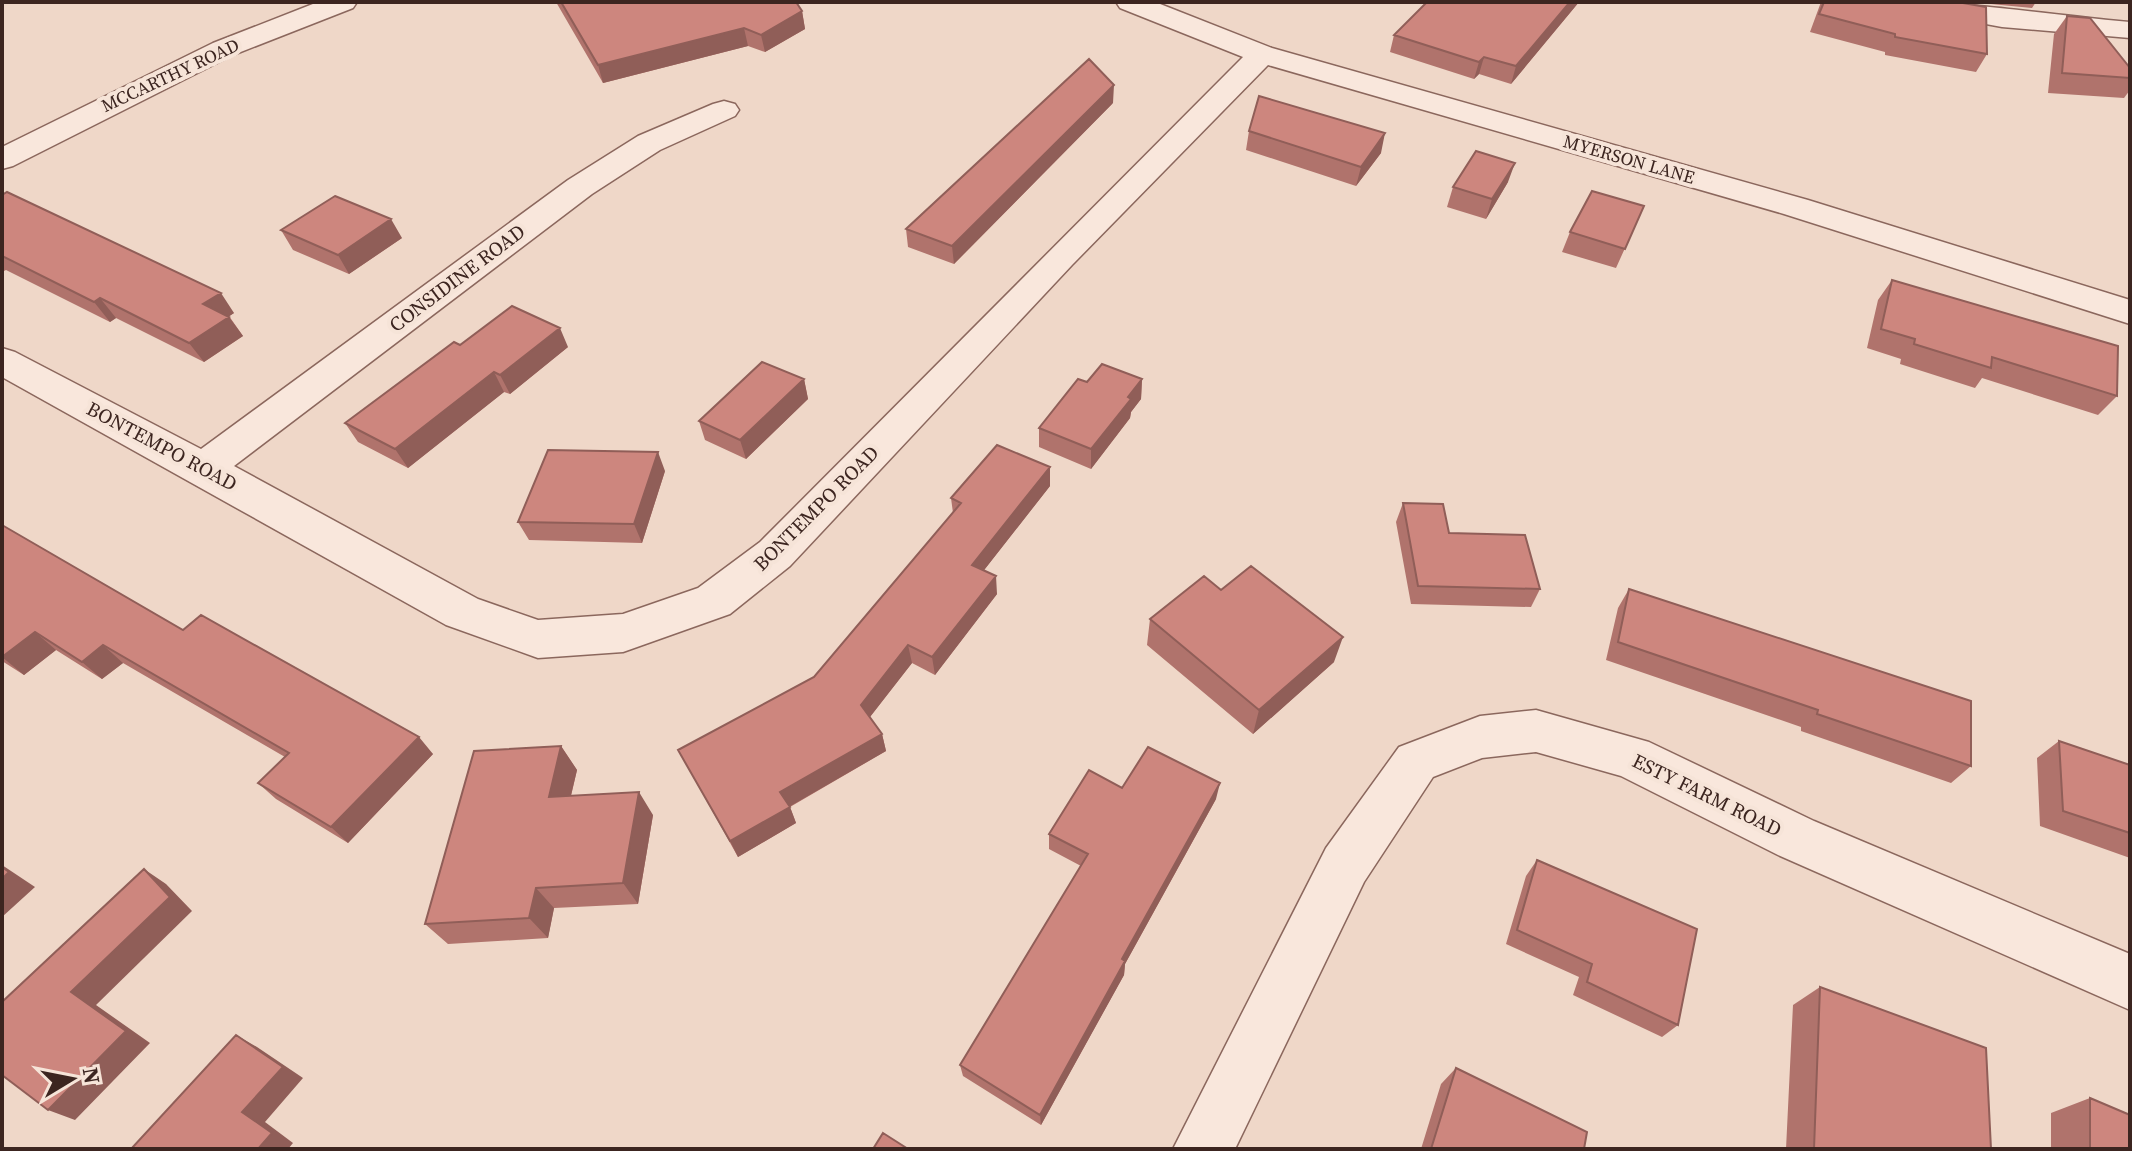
<svg xmlns="http://www.w3.org/2000/svg" width="2132" height="1151" font-family="'Source Serif 4',serif">
	<rect width="100%" height="100%" fill="#efd7c8"/>
	<g fill="none" stroke-linecap="round" stroke-linejoin="round">
		<g stroke="#8b675d" stroke-width="3">
			<path id="street" d="M318,2H357L353,8L233,55L13,166L2,169V147L213,43Z
				M1116,2H1155L1272,48L1808,200L2130,300V324L1784,214L1268,65L1072,265L790,566L730,614L623,652L538,658L446,625L2,377V348L15,352L201,449L568,180L638,136L713,104L724,101L735,104L739,110L735,116L660,150L592,194L234,466L478,599L538,620L623,614L698,588L760,542L1243,57L1120,8Z
				M1896,2C1974,2 2052,15 2130,22V38L2002,27L1910,10L1900,8Z
				M1536,710L1649,742L1814,821L2130,954V1010L1778,855L1621,776L1536,752L1482,758L1433,777L1364,882L1235,1149H1173L1326,848L1399,747L1480,716Z"/>
		</g>
		<use href="#street" fill="#f9e7dc" fill-rule="evenodd"/>
	</g>
	<path fill="#b0736c" d="M556,2H796L802,11L805,29L765,52L748,46L603,83Z
		M1579,2L1511,84L1479,74L1474,79L1390,52L1394,35Z
		M1821,2H1957L1987,54L1976,72L1885,55V52L1810,32Z
		M1989,2H2036L2032,8L1991,4Z
		M2067,16L2130,68V90L2124,98L2048,93L2054,34Z
		M1113,103L954,264L908,247L906,229Z
		M1249,131L1381,153L1356,186L1246,150Z
		M1508,182L1486,219L1447,207L1453,187Z
		M2,195L234,313L229,316L243,336L204,362L116,318L110,322L6,270L2,272Z
		M1644,206L1616,268L1562,252L1570,232Z
		M281,230L402,238L349,274L293,250Z
		M1892,280L2117,396L2098,415L1982,378L1975,388L1900,364L1901,359L1867,348L1878,300Z
		M460,345L568,347L510,394L504,392L408,468L358,442L345,423Z
		M804,379L808,399L746,459L705,440L699,421Z
		M1142,379L1141,399L1131,412L1130,418L1091,469L1039,447V428L1087,382Z
		M665,471L642,543L529,540L518,522Z
		M1050,486L984,570L997,594L935,675L912,663L870,717L882,734L886,751L790,807L796,823L738,857L678,750L814,677L953,513L951,498Z
		M1403,503L1540,589L1531,607L1411,604L1396,522Z
		M2,525L183,630L433,754L348,843L276,799L258,783L285,757L123,663L102,679L56,650L24,675L2,661Z
		M1629,589L1971,766L1951,783L1801,731V727L1606,660L1618,608Z
		M1221,590L1334,662L1253,734L1147,645L1150,619Z
		M2059,741L2130,765V858L2040,826L2037,758Z
		M561,746L577,770L571,796L653,815L638,904L554,908L548,938L448,944L425,924Z
		M1216,799L1125,964L1124,975L1041,1125L963,1076L960,1065L1081,866L1049,849V834Z
		M1537,860L1678,1025L1662,1037L1573,995L1579,977L1506,944L1526,876Z
		M1820,987L1991,1149H1786L1793,1005Z
		M1456,1068L1584,1149H1421L1441,1084Z
		M2090,1098L2130,1149H2051V1113Z"/>
	<path fill="#905e58" d="M1570,2H1579L1511,84L1516,66Z
		M802,11L805,29L765,52L761,35Z
		M744,28L748,46L603,83L598,65Z
		M1484,57L1479,74L1474,79L1479,62Z
		M1114,85L1113,103L954,264L952,246Z
		M1385,133L1381,153L1356,186L1361,167Z
		M1515,163L1508,182L1486,219L1492,199Z
		M391,219L402,238L349,274L338,255Z
		M221,293L234,313L218,324L203,304Z
		M100,298L116,318L110,322L94,302Z
		M229,317L243,336L204,362L189,343Z
		M560,328L568,347L510,394L500,375Z
		M494,372L504,392L408,468L395,449Z
		M804,379L808,399L746,459L740,440Z
		M1142,379L1141,399L1131,412L1130,418L1091,469V449Z
		M658,452L665,471L642,543L634,524Z
		M1050,467V486L974,583L972,565Z
		M996,576L997,594L935,675L932,657Z
		M35,632L56,650L24,675L2,657Z
		M1343,637L1334,662L1253,734L1259,710Z
		M103,645L123,663L102,679L82,662Z
		M908,645L912,663L866,722L861,705Z
		M882,734L886,751L787,808L780,792Z
		M419,737L433,754L348,843L331,827Z
		M561,746L577,770L565,820L549,797Z
		M1220,783L1216,799L1125,964L1124,975L1041,1125L1040,1115L1122,959Z
		M639,792L653,815L638,904L623,883Z
		M790,807L796,823L738,857L730,841Z
		M2,865L35,887L2,917Z
		M144,869L166,884L192,911L96,1005L150,1043L75,1120L48,1110L71,992Z
		M536,888L554,908L548,938L529,918Z
		M236,1035L257,1047L303,1078L265,1122L293,1143L288,1149H258L242,1112Z"/>
	<path fill="#cd867e" stroke="#905e58" stroke-width="2" d="M561,2H796L802,11L761,35L744,28L598,65Z
		M1427,2H1570L1516,66L1484,57L1479,62L1394,35Z
		M1824,2H1957L1986,7L1987,54L1895,37V34L1819,14Z
		M2067,16L2090,18L2130,68V78L2062,73Z
		M1089,59L1114,85L952,246L906,229Z
		M1259,96L1385,133L1361,167L1249,131Z
		M1476,151L1515,163L1492,199L1453,187Z
		M1592,191L1644,206L1625,249L1570,232Z
		M7,192L221,293L203,304L229,317L189,343L100,298L94,302L2,256V195Z
		M335,196L391,219L338,255L281,230Z
		M1892,280L2118,346L2117,396L1992,357L1991,368L1914,344L1915,339L1881,329Z
		M512,306L560,328L500,375L494,372L395,449L345,423L454,342L460,345Z
		M762,362L804,379L740,440L699,421Z
		M1102,364L1142,379L1128,397L1131,399L1091,449L1039,428L1078,379L1087,382Z
		M997,445L1050,467L972,565L996,576L932,657L908,645L861,705L882,734L780,792L790,807L730,841L678,750L814,677L961,503L951,498Z
		M548,450L658,452L634,524L518,522Z
		M1403,503L1443,504L1449,533L1525,535L1540,589L1418,586Z
		M2,525L183,630L201,615L419,737L331,827L258,783L289,753L103,645L82,662L35,632L2,657Z
		M1251,566L1343,637L1259,710L1150,619L1204,576L1221,590Z
		M1629,589L1971,701V766L1817,714L1818,710L1618,642Z
		M2059,741L2130,765V833L2063,811Z
		M561,746L549,797L639,792L623,883L536,888L529,918L425,924L474,751Z
		M1148,747L1220,783L1122,959L1125,961L1040,1115L960,1065L1088,854L1049,834L1089,770L1122,788Z
		M1537,860L1697,929L1678,1025L1587,982L1592,964L1517,930Z
		M2,867L9,872L2,879Z
		M144,869L170,897L71,992L126,1031L48,1110L2,1075V1002Z
		M1820,987L1986,1048L1991,1149H1814Z
		M236,1035L283,1067L242,1112L272,1133L258,1149H131Z
		M1456,1068L1587,1132L1584,1149H1431Z
		M2090,1098L2130,1115V1149H2090Z
		M883,1133L908,1149H873Z"/>
	<g text-anchor="middle" dominant-baseline="central" stroke-width="8" stroke-linejoin="round" paint-order="stroke">
		<g font-size="18" fill="#3c2520" stroke="#f6e4d8">
			<text transform="translate(170 75) rotate(-25)">MCCARTHY ROAD</text>
			<text transform="translate(1629 159) rotate(16)">MYERSON LANE</text>
		</g>
		<g font-size="20" fill="#3c2520" stroke="#f6e4d8">
			<text transform="translate(457 278) rotate(-37)">CONSIDINE ROAD</text>
			<text transform="translate(162 446) rotate(28)">BONTEMPO ROAD</text>
			<text transform="translate(816 508) rotate(-45)">BONTEMPO ROAD</text>
			<text transform="translate(1707 795) rotate(26)">ESTY FARM ROAD</text>
		</g>
	</g>
	<rect width="2132" height="1151" fill="none" stroke="#3c2520" stroke-width="8"/>
	<g transform="translate(72 1079) rotate(80)" stroke="#f6e4d8" stroke-width="6" paint-order="stroke">
	<path d="M0-6L14 30L0 20L-14 30Z" fill="#3c2520"/>
	<text y="-12" font-size="22" font-weight="bold" text-anchor="middle" fill="#3c2520">N</text>
	</g>
</svg>
